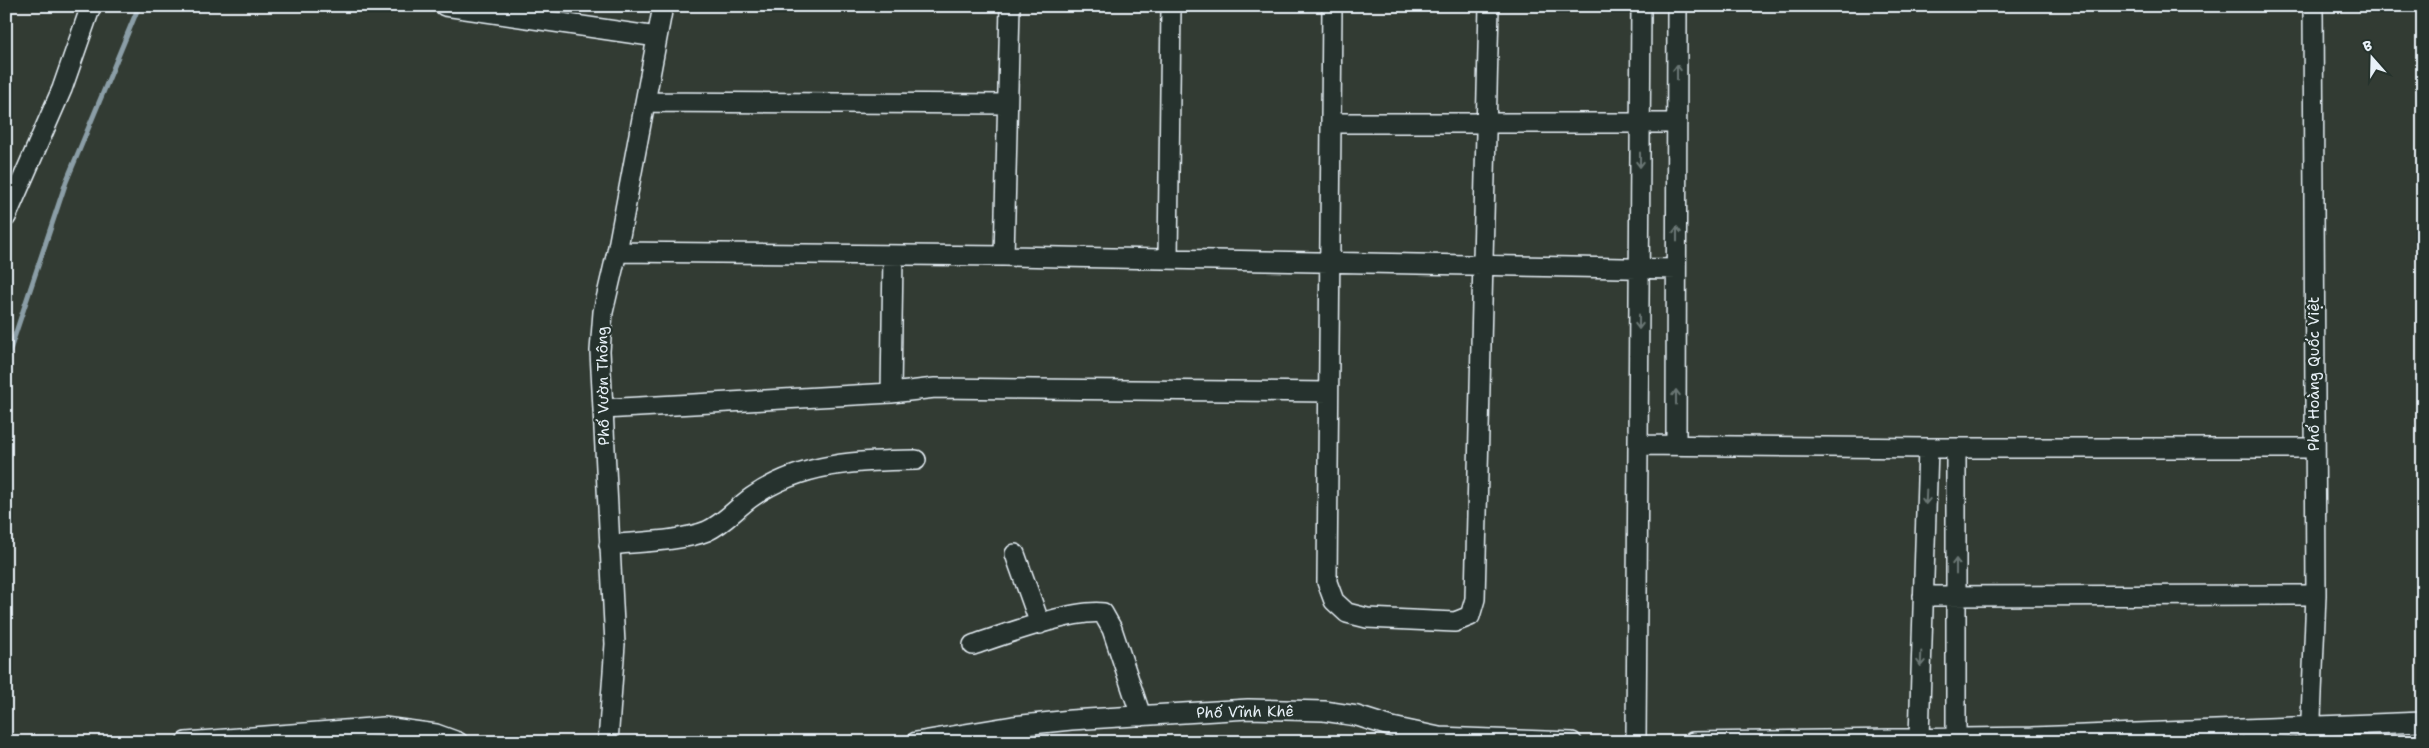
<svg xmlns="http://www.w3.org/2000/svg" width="2429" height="748" font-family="'Shantell Sans',sans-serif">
	<rect width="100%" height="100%" fill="#323b33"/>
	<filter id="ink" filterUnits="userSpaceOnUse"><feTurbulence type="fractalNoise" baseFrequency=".02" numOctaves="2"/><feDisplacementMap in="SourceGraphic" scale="10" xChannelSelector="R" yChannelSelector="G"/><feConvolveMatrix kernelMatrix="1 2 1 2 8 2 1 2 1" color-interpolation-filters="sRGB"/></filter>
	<g filter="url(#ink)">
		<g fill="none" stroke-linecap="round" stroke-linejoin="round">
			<path stroke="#8b9ea7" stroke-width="5" d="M6,362L66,182L139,6"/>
			<g stroke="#e8f1f8" stroke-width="22">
				<path id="minor" d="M445,6L657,37
					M1332,6L1327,582L1334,601L1347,613L1367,618L1455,622L1470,616L1475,599L1489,6
					M645,102L1007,104
					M1331,123H1677
					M6,217L62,89L91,6
					M617,252L1004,256L1676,269
					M1004,256L1010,6
					M1168,259L1171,6
					M891,393L893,255
					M603,409L891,393L935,388L1328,392
					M1638,445L1928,448H2314
					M1676,445L1677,6
					M1956,448V738
					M609,545C636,542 683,541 707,531C725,523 736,508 752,497C802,462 858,461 916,460
					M1015,554L1040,624
					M1923,596L2316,595
					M973,645C1003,635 1074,609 1103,613L1112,629L1141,716
					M1919,738L1928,448
					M186,742L384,727L436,734L458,742
					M608,742L615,644L600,351L603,312L617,252L663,6
					M916,742L1013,726L1071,720L1248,709L1324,711L1357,716L1392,727L1439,737L1572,742
					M1636,742L1641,6
					M1693,742L2032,737L2423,722
					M2310,742L2316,595L2313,6"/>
			</g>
			<use href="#minor" stroke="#26332d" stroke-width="19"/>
		</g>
		<defs><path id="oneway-shaft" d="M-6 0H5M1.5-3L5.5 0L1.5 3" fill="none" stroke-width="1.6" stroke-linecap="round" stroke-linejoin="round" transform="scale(1.25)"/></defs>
		<g stroke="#6a7674">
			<use href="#oneway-shaft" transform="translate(1677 72) rotate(-90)"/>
			<use href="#oneway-shaft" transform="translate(1640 160) rotate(90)"/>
			<use href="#oneway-shaft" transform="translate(1677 234) rotate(-90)"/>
			<use href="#oneway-shaft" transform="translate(1639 322) rotate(90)"/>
			<use href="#oneway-shaft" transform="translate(1676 397) rotate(-90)"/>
			<use href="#oneway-shaft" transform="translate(1926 497) rotate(92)"/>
			<use href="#oneway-shaft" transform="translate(1956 566) rotate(-90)"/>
			<use href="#oneway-shaft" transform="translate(1921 659) rotate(92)"/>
		</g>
	</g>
	<g text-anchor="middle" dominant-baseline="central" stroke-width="4.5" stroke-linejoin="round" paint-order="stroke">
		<g font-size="15" fill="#e8f1f8" stroke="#26332d">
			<text transform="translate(2314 374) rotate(-90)">Phố Hoàng Quốc Việt</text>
			<text transform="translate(603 386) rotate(-91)">Phố Vườn Thông</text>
			<text transform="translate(1245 712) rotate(-1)">Phố Vĩnh Khê</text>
		</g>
	</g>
	<rect width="2429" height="748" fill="none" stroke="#26332d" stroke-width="25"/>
	<rect x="12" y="12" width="2404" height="723" fill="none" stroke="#e8f1f8" stroke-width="2" filter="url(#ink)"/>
	<g transform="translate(2372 58) rotate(340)" stroke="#26332d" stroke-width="4" paint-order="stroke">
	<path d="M0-4L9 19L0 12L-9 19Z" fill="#e8f1f8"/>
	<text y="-8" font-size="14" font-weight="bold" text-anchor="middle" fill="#e8f1f8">B</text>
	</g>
</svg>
